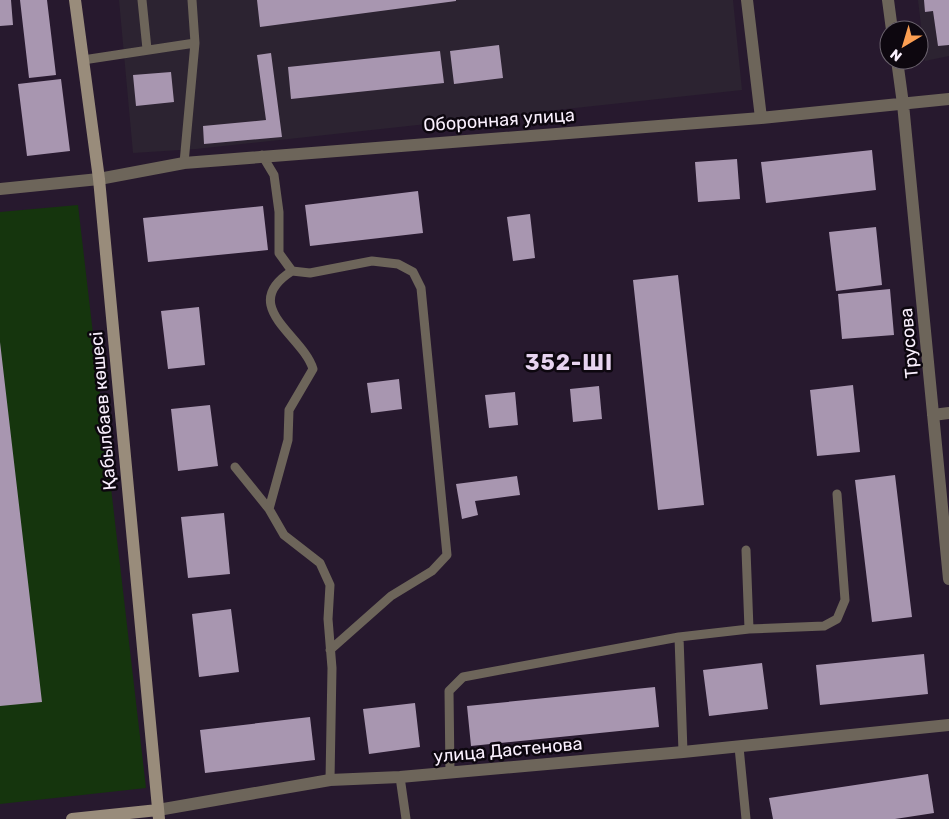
<svg xmlns="http://www.w3.org/2000/svg" width="949" height="819" font-family="Rubik,sans-serif">
	<rect width="100%" height="100%" fill="#27192e"/>
	<path fill="#2c2331" d="M119,0H733L742,90L196,149L133,153Z
		M918,0H949V56L925,61Z"/>
	<path fill="#15350d" d="M78,205L146,788L0,804V212Z"/>
	<path fill="#a896b0" d="M0,0H11L13,25L0,26Z
		M20,0H47L56,75L29,78Z
		M257,0H456V1L260,27Z
		M924,0H949V45L938,46L933,11L925,12Z
		M499,45L503,78L454,84L450,51Z
		M440,51L444,83L291,99L288,67Z
		M271,53L282,137L204,144L203,126L266,120L257,55Z
		M171,72L174,102L136,106L133,75Z
		M61,79L70,151L27,156L18,84Z
		M872,150L876,190L766,203L761,162Z
		M737,159L740,199L698,202L695,162Z
		M418,191L423,233L310,246L305,205Z
		M263,206L268,250L148,262L143,218Z
		M530,214L535,258L513,261L507,217Z
		M876,227L882,285L836,291L829,232Z
		M678,275L704,505L658,510L633,280Z
		M890,289L894,335L842,339L838,294Z
		M199,307L205,365L168,369L161,311Z
		M0,342L42,702L0,706Z
		M399,379L402,409L371,413L367,383Z
		M853,385L860,452L817,456L810,390Z
		M599,386L602,419L573,422L570,389Z
		M515,392L518,425L489,428L485,395Z
		M210,405L218,466L178,471L171,409Z
		M895,475L912,617L872,622L855,480Z
		M517,476L520,495L475,501L478,515L462,519L456,484Z
		M224,513L230,574L188,578L181,517Z
		M231,609L239,672L199,677L192,614Z
		M924,654L928,694L820,705L816,665Z
		M762,663L768,709L709,716L703,670Z
		M655,687L659,727L471,746L467,706Z
		M415,703L420,747L369,754L363,709Z
		M310,717L315,760L205,773L200,730Z
		M928,774L934,813L895,819H773L769,798Z"/>
	<g fill="none" stroke-linecap="round" stroke-linejoin="round">
		<path stroke="#6d655a" stroke-width="9" d="M142,0L147,49
			M83,60L195,43
			M262,155L274,175L279,212V253L292,271L310,273L372,261L398,264L413,272L421,288L447,555L432,571L391,596L330,650
			M184,163L195,43L192,0
			M235,467L269,509L284,535L320,563L330,585L328,619L332,668L330,780
			M269,509L288,440L289,410L313,369C303,335 237,306 292,271
			M746,550L749,629
			M679,637L683,752
			M739,747L746,819
			M450,773L449,691L463,677L679,637L749,629L824,626L837,619L845,600L837,494
			M400,777L406,819"/>
		<path stroke="#6d655a" stroke-width="12" d="M747,0L761,118
			M888,0L892,30
			M897,60L903,104L949,579
			M0,189L99,179L184,163L761,118L949,99
			M933,415L949,413
			M158,810L330,780L400,777L683,752L949,725"/>
		<path stroke="#998c7b" stroke-width="12" d="M75,0L99,179L159,819
			M72,819L158,810"/>
	</g>
	<g text-anchor="middle" dominant-baseline="central" stroke-width="5" stroke-linejoin="round" paint-order="stroke">
		<g font-size="18" fill="#faf0fe" stroke="#0d070f">
			<text transform="translate(499 120) rotate(-4)">Оборонная улица</text>
			<text transform="translate(909 343) rotate(-95)">Трусова</text>
			<text transform="translate(103 411) rotate(-95)">Қабылбаев көшесі</text>
			<text transform="translate(508 750) rotate(-5)">улица Дастенова</text>
		</g>
		<g font-size="22" font-weight="bold" letter-spacing="1" fill="#e7d4f0" stroke="#0d070f">
			<text x="569" y="362">352-ШІ</text>
		</g>
	</g>
	<g transform="translate(904 45) rotate(218)"><circle r="24" fill="#0d070f" stroke="#6c646f"/>
	<path d="M0-4L9 19L0 12L-9 19Z" fill="#fc9e52"/>
	<text y="-8" font-size="14" font-weight="bold" text-anchor="middle" fill="#faf0fe">N</text>
	</g>
</svg>
